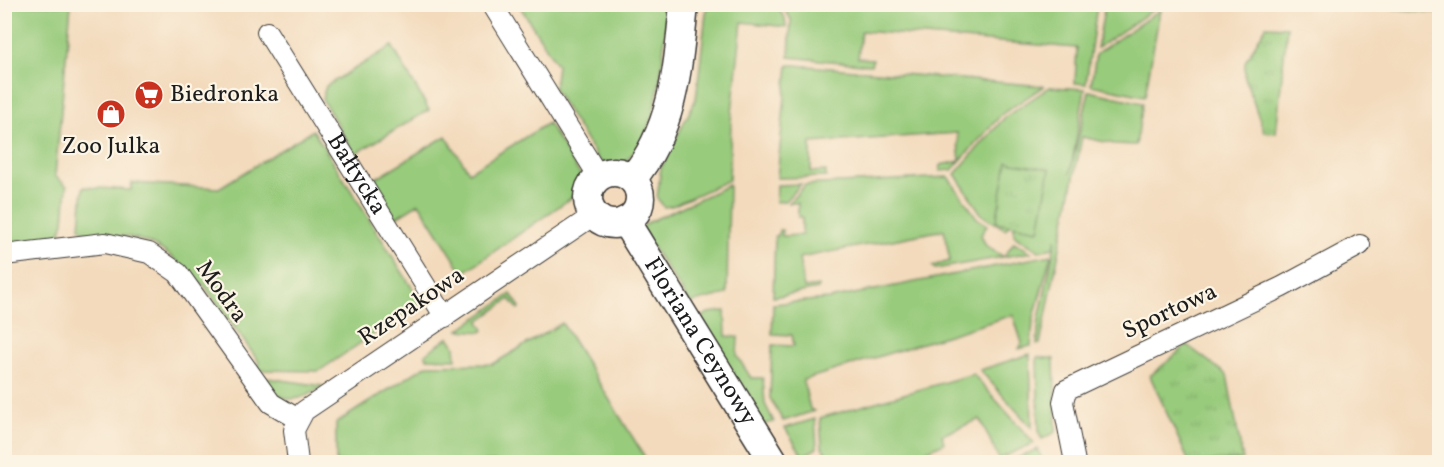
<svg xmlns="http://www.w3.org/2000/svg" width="1444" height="467" font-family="Vollkorn,serif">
	<defs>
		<pattern id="park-tufts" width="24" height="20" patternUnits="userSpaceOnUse" patternTransform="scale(1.5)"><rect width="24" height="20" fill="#98cb7c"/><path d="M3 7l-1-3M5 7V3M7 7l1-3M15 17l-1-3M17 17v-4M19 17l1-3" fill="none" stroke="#82ae6b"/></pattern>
	</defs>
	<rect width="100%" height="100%" fill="#fcf5e5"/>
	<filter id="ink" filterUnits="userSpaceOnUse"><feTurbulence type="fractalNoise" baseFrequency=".0167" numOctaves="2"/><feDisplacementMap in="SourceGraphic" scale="12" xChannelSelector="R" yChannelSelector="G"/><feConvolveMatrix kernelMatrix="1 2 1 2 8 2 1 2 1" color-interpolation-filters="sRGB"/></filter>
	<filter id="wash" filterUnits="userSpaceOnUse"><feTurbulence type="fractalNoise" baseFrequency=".008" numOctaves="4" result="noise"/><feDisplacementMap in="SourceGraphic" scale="24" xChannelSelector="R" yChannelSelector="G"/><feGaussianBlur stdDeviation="1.35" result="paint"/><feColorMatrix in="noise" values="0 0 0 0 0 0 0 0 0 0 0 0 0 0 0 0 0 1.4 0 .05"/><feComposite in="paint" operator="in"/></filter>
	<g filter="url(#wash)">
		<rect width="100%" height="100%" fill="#f3dabc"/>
		<path fill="#98cb7c" stroke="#5a744c" stroke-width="1.5" d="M4,5H71L55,176L67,186L64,222L59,237L48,242L4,247Z
			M519,5H667C664,46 661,132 627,159L630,163L618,168L599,161L554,89L557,65Z
			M707,5H775L785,18L786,27L742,22L731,121L729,180L672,206L664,207L657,198L661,168L696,99Z
			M781,5H1097L1086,84L1075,83L1077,48L861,31L858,58L873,59L871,65L789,57L791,19Z
			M1105,5V4L1160,5L1097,48Z
			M1357,5H1439V13Z
			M1160,10L1145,96L1091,85L1096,54Z
			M392,46L429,110L355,154L322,99L326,86Z
			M788,65H795L1044,86L1002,114L952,170L940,171L941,165L960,161L957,133L811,143V172L826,171V177L777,178Z
			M1050,87L1085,89L1070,174L1089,91L1143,103L1136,145L1114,144L1082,137L1046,316L1040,344H1037L1039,319L1056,239L1053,248L1039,251L1014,235V225L1039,230L1049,170L997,222L1010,225L1005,229L982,215L955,174L1005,117Z
			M548,123L591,192L582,201L577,194L463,273L419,203L395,218L371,181L446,136L469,172Z
			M313,130L421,302L319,371L257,370L259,362L204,285C192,281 189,272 180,264C166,251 149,241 130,237C115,234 92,240 80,228L83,187L131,190L132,183L219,188Z
			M948,177L977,218L987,225L981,235L986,246L1004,257L1014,242L1031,252L935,269L932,266L950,261L944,230L799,258L804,288L818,286V289L773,297L775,236H778L779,230H782V236L802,235V217H798V203H789L805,185Z
			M801,184L785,201L776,202L777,185Z
			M729,185L727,294L690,303L640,229L647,223Z
			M1051,255L1033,321L1031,346L1019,349L1022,343L1013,315L803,380L810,409L814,411L783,421L770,398L772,345L794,346L792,335L772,334L773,304L829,299Z
			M511,294L520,307L518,309L510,299L479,321L484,330L482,332L459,330Z
			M725,311L726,336L738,337L737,356L751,378H763L765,404L774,422L761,425L700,319L708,313Z
			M562,323L648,462H336V423L427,365L493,364Z
			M449,337L455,346L456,359L427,358L425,354Z
			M1030,354L1032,428L980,370Z
			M1037,357L1054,359L1056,432L1042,439L1039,434Z
			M973,374L1034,443L999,459L980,419L942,435L944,443L902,462H832L822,447L820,418Z
			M261,377L323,386C297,405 280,404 261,377Z
			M815,419L817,448L803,456L785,428Z
			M1038,449L1043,462H1009Z"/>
		<path fill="url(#park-tufts)" stroke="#5a744c" stroke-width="1.5" d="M1266,26L1287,27L1276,133L1264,132L1245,78V62Z
			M1007,162L1050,169L1039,230L996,222Z
			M1187,345L1227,375L1243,460L1189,462L1150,376Z"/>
	</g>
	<g filter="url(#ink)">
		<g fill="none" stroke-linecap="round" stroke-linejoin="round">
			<g stroke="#3c3834" stroke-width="22">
				<g id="street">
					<path d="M492,4L599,177"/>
					<path id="s1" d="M267,32L445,317"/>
					<path d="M4,255L105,243L149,253L178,273L271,403L298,419"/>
					<path d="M298,462L294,430L304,411L594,215"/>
					<path d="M1075,462L1063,402L1066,390L1282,287L1360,245"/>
				</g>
			</g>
			<g stroke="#3c3834" stroke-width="31">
				<g id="secondary">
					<circle cx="614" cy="198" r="26"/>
					<path d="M632,179C674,129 678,67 684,4"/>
					<path id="s2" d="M625,221L774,462"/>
				</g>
			</g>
			<use href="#street" stroke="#fff" stroke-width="20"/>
			<use href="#secondary" stroke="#fff" stroke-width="28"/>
		</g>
	</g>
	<defs>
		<g id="supermarket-disc" transform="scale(1.5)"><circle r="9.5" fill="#c8321e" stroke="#fcf5e5"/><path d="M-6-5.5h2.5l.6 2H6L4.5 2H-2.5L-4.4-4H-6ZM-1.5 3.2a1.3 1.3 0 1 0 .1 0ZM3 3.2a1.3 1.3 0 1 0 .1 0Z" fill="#fff"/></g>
		<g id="shop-disc" transform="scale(1.5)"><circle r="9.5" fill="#c8321e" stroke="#fcf5e5"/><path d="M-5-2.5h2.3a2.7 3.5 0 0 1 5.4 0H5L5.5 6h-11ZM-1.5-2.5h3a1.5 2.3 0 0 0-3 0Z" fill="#fff"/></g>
	</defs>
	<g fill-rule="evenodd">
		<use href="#supermarket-disc" x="149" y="95"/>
		<use href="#shop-disc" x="111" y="114"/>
	</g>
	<g text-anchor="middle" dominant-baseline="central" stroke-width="4.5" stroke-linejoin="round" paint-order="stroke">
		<g font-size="24" fill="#1c1c1c" stroke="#fcf5e5" text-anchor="start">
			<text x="170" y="95">Biedronka</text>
			<text x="111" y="147" text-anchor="middle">Zoo Julka</text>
		</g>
		<g font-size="24" fill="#1c1c1c" stroke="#fcf5e5">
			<text stroke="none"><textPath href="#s1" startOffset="168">Bałtycka</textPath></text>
			<text transform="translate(221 292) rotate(54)">Modra</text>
			<text transform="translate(412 307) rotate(-34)">Rzepakowa</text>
			<text transform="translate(1170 312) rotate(-25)">Sportowa</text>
			<text stroke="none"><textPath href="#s2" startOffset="142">Floriana Ceynowy</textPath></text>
		</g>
	</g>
	<rect width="1444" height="467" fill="none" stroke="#fcf5e5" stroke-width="24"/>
</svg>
